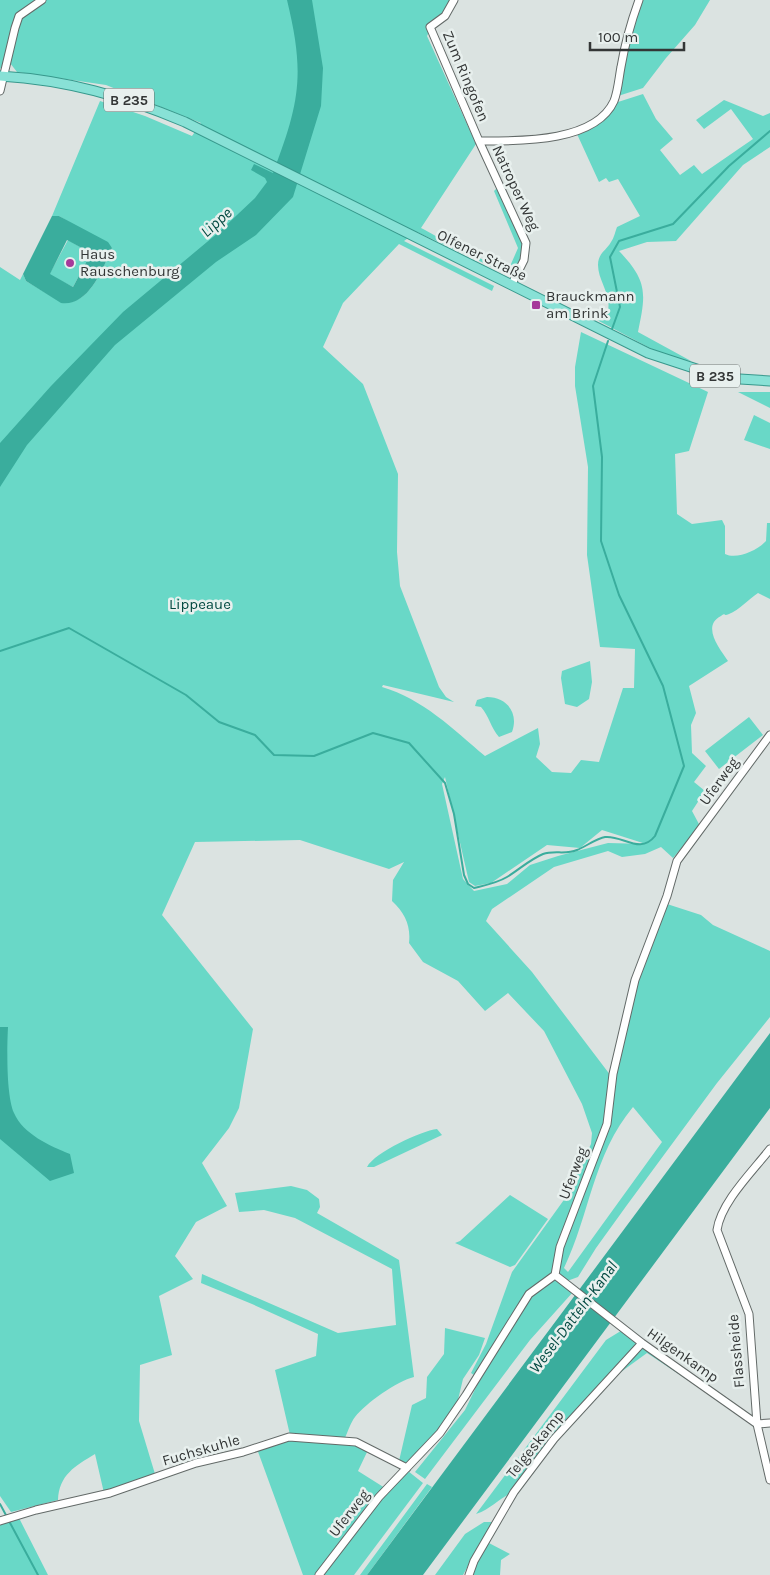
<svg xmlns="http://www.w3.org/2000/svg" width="770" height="1575" font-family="Karla,sans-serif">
	<rect width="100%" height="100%" fill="#dbe3e1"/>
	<path fill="#69d8c7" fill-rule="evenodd" d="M0,0H451L440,17L435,19L427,36L476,144L421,228C439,237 493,271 511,264L518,248L494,191L498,187L524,242L522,258L516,270L503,272L417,232L404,241L494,286L492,291L399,244L343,303L323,347L363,384L398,474L397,552L400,586L439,687L446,697L454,702L383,685L382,687C423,699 453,729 485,756L538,728L540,744L536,757L552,772L571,773L581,760L599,762L623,688H634L635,649L600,647L587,555L588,467L575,386V367L581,332L708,392L689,451L675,454L677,514L692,524L722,520L725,526V554C737,560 758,550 766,541L767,523H770V599L758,593C749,599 739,610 729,614C722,617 727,612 721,616C701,626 720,649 728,661L689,686L696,713L691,725L692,753L706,766L694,782L705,791L692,811L700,826L673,858L661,847L645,854L622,857L608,851L554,867L492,909L486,921L532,972L614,1080L641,966L667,904L701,915L713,925L770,951V1017L717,1083L627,1205L596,1248L578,1277L567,1281L559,1274V1265L552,1274L573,1292L530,1340L425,1479L415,1472L465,1410L480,1379L471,1373L486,1344L512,1272L566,1197L591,1144L592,1133L582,1104L544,1031L508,993L485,1011L458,981L423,962L409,943C411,926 405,913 392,901L393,880L404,862L389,869L300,840L195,842L162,915L253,1029L239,1108L229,1128L202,1163L227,1206L196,1222L175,1256L193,1279L159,1296L172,1355L140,1365L139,1421L155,1474L104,1493L95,1454C75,1466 59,1475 58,1500L11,1512L0,1496V267L20,280L23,274L26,281L61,302C89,307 103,268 112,248L59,216H52L100,101L145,116L192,136L201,123L106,85L17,72L10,63L16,18C7,34 10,54 0,69ZM445,777L469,882L475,886L491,883L547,845L580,848L602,830L646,844L608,843L558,856L530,865L507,884L474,891L463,879L442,784ZM633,1107L662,1142L568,1272L564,1268C590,1214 593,1155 633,1107Z
		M642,0H710L695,25L666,58L643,88L618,96L631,28Z
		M643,94L656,119L673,139L660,150L680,175L694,165L702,174L753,139L731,109L704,129L696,120L724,100L763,116L770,113V147L743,165L676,241L647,242L619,251C648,281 646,294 638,332L691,361L667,357L595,319L605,317C616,299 598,283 598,265C598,253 606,251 611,242C614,238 615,232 617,227L640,216L618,179L609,182L606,178L599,182L577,134L596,124L610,112L618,102Z
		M68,240L91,253L73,287L49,275Z
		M738,392H770V408Z
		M754,415L770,423V449L744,440Z
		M590,661L592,682L589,699L577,707L565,704L561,678L562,671Z
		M487,697C507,697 519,713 512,732L499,737C491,728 489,716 481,707L475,706L477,700Z
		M749,717L763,735L719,769L705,751Z
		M437,1129L442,1135L374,1167H367C375,1152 421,1131 437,1129Z
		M291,1186L307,1190L319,1199L320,1207L317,1213L399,1260L414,1377C397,1381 366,1403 355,1417C351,1422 348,1431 345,1438L290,1435L275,1370L316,1356L318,1334L252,1304L201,1283L202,1274L338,1333L396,1325L392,1269L295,1218L264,1210L239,1212L235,1193Z
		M510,1195L548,1219L515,1265L510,1267L455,1243L460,1241Z
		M445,1328L485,1338L479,1355L463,1379L457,1404L439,1432L406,1465L399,1461L412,1405L426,1398L427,1377L444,1354Z
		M624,1329L718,1400L647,1353L614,1377L565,1433L554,1439L514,1492C498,1498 493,1508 476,1514L606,1340Z
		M289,1439L356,1444L368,1450L358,1471L385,1488L316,1575H303L257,1449Z
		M408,1471L423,1483L354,1575H322L382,1497Z
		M427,1484L432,1487L367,1575H360Z
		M19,1518L48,1575H0V1524Z
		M484,1522H492L463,1575H435L465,1534Z
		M487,1542L510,1554L501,1560L500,1575H472L475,1563Z"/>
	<path fill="#3aad9d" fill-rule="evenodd" d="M287,0H312L323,68L321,106L293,197L256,235L216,262L115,345L27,445L0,487V443L51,386L123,312L219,232L255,198L267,182L265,178L251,170L254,164L273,173C300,102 305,74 287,0Z
		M52,216H59L108,242L112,248C103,268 89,307 61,303L26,281L23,274ZM67,240L91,253L73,287L50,274Z
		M0,1027H8C7,1047 6,1095 14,1113C23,1134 50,1146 70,1154L74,1173L50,1181L0,1139Z
		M770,1033V1108L423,1575H367Z"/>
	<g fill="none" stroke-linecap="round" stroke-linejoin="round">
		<path stroke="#3aad9d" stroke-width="2" d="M612,329L620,307L610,257L619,241L673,224L729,166L770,131
			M0,651L69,628L186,695L219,722L255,735L274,755L314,756L373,733L409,743L445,783L454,814L464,875L468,884L474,888C486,885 497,883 507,877C520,869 529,860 543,854C554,850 566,855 577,850C585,847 597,838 605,837C623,835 640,855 655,836L684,766L663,686L619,595L601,541L602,457L593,386L608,341
			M0,1504L7,1517
			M9,1521L38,1575"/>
		<g stroke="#636a68" stroke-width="9">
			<path id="minor" d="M454,0L445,16L430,27L479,141
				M0,91L15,28L19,16L42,0
				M512,284L524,260L526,243L479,141C518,141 595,143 614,101C618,91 619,77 621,67C625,43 631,22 639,0
				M770,1149C753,1171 721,1202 717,1230L749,1314L757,1424L770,1480
				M555,1275L642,1343L757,1424
				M757,1424L770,1423
				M0,1521L36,1510L110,1493L196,1463L243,1452L289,1437L356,1442L407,1468
				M319,1575L379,1497L440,1433L466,1395L529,1294L555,1275L560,1247L607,1124L613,1074L635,980L667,896L677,861L770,735
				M469,1575L474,1561L514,1492L554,1439L642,1343"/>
		</g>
		<g stroke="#37988c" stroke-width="11">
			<path id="major" d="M0,76C67,80 123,96 185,122L648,353L724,378L770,381"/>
		</g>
		<use href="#minor" stroke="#fff" stroke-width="7"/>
		<use href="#major" stroke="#88e1d6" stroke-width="9"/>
	</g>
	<g fill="#a63a9a" stroke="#e8f0ee" stroke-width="2">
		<circle cx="70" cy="263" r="5"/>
		<rect x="531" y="300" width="10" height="10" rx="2.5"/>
	</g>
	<g text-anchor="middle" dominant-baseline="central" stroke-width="5" stroke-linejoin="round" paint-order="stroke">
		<g fill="#e8f0ee" stroke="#696e6d" stroke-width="1">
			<rect x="104" y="88.5" width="50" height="23" rx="4"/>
			<rect x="690" y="364.5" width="50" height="23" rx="4"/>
		</g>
		<g font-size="14" font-weight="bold" fill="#333636">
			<text x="129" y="100">B 235</text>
			<text x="715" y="376">B 235</text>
		</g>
		<g font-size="15" fill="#333636" stroke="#e8f0ee">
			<text transform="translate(466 76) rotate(67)">Zum Ringofen</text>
			<text transform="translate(516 188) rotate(65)">Natroper Weg</text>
			<text transform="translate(482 255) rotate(26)">Olfener Straße</text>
			<text transform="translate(719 781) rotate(-54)">Uferweg</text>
			<text transform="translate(573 1173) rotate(-69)">Uferweg</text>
			<text transform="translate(736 1351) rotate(-95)">Flassheide</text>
			<text transform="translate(683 1355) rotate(35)">Hilgenkamp</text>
			<text transform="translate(535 1444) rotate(-51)">Telgeskamp</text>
			<text transform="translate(201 1450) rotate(-16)">Fuchskuhle</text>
			<text transform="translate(349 1513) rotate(-52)">Uferweg</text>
		</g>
		<g font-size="15" fill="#333636" stroke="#e8f0ee" text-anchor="start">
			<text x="80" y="254">Haus<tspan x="80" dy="17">Rauschenburg</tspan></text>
			<text x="546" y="296">Brauckmann<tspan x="546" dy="17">am Brink</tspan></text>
		</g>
		<g font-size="15" fill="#014840" stroke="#e8f0ee">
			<text x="200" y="604">Lippeaue</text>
		</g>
		<g font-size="16" font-style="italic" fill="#044a42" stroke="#e8f0ee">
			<text transform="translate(216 222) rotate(-42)">Lippe</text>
			<text transform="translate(573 1317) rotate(-53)">Wesel-Datteln-Kanal</text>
		</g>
	</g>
	<path d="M590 42v8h94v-8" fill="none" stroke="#333636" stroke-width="2.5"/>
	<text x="598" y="42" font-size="15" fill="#333636" stroke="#e8f0ee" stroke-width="4" paint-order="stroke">100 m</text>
</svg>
